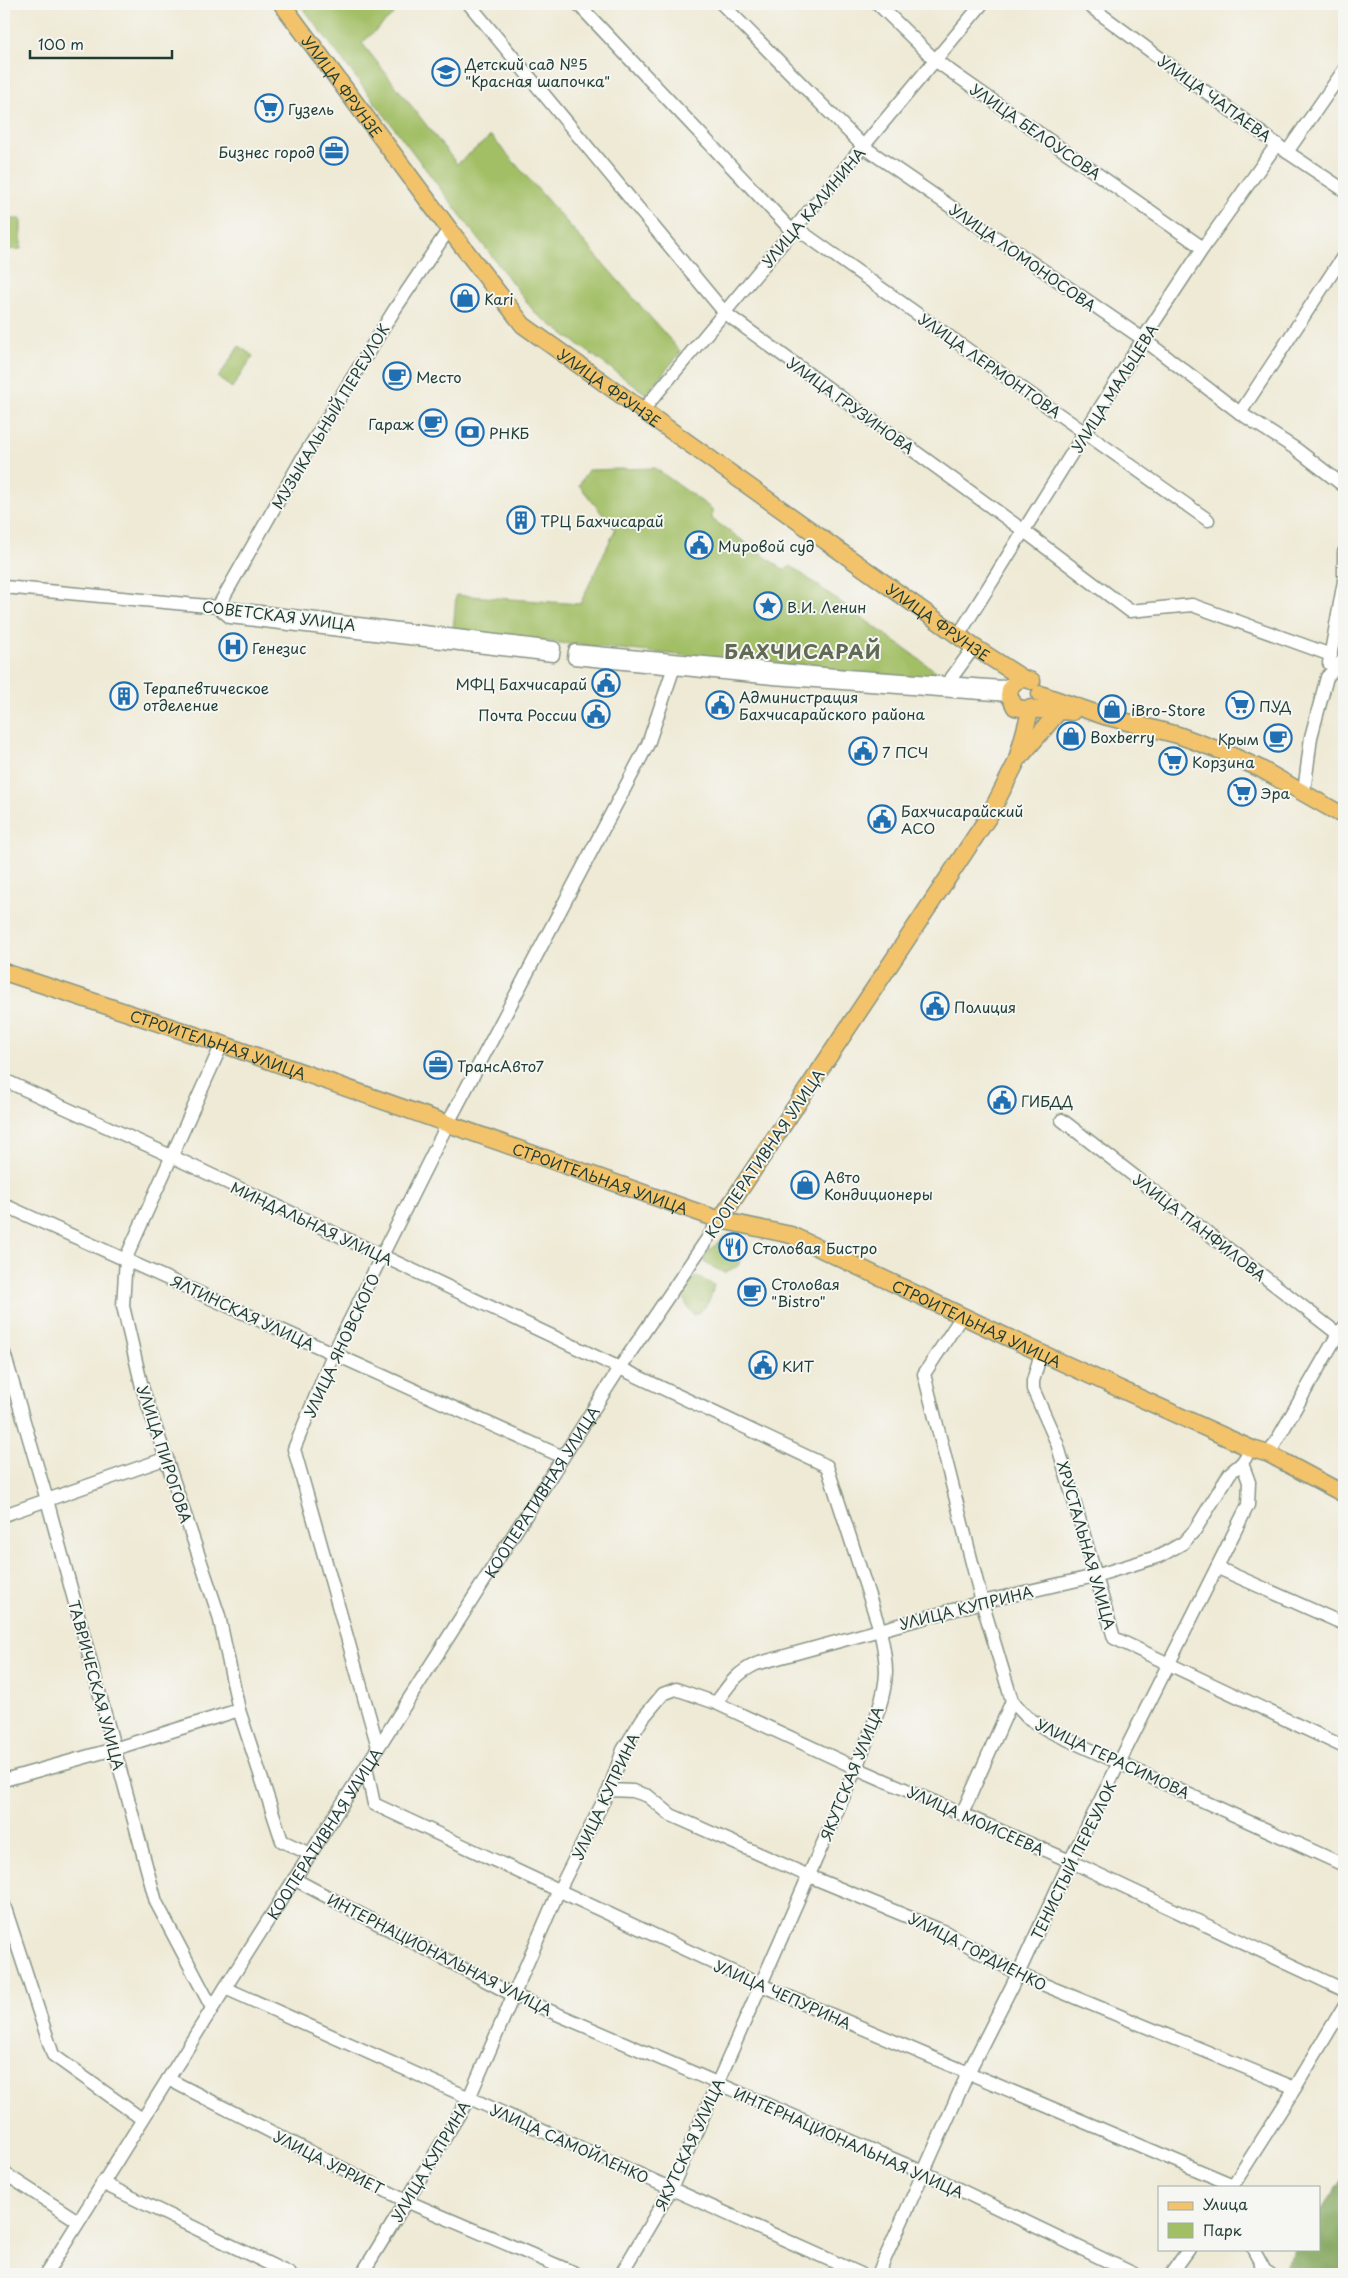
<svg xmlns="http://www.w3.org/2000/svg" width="1348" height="2278" font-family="'Playpen Sans',sans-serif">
	<rect width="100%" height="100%" fill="#f6f6f2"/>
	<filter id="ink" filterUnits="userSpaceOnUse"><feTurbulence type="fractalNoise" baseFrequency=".02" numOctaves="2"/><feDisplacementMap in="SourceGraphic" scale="10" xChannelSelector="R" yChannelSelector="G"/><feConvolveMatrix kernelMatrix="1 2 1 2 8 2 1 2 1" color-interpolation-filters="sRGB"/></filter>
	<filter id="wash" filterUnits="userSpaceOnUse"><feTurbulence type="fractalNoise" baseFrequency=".0096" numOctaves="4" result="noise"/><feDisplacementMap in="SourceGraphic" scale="20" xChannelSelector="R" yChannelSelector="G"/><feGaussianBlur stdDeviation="1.12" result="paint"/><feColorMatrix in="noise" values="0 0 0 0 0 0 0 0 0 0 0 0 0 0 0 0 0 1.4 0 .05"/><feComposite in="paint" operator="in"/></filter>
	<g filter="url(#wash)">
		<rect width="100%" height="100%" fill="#efead6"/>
		<path fill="#a3bf66" stroke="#617e4d" d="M300,4H386L394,14L362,43L457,164L491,136L681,352L646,394L535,313Z
			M4,219H21V249L4,250Z
			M239,346L253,356L232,388L218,378Z
			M655,468L712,509V519L784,570L791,566L952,683L453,632L456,595L580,604L615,530L579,485L588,470Z
			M729,1235L734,1238L745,1239L746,1246L738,1266L724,1273L705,1263L704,1256L722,1239Z
			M697,1276L714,1285C711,1299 707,1309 694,1315C680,1298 678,1289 697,1276Z"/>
		<path fill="#82a65b" stroke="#507248" d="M1344,2175V2274H1297L1285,2264L1295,2249H1319V2213Z"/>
	</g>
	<g filter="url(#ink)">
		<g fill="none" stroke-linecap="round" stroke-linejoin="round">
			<g stroke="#879485" stroke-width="15">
				<g id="minor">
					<path d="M469,4L725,313L1024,531L1130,611L1192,605L1331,655"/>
					<path d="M578,4L793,232"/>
					<path d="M722,4L864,147L1143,339L1240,413L1296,449L1344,486"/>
					<path d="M878,4L936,61L1203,248"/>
					<path d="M1087,4L1287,152L1344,190"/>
					<path d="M1287,152L1344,70"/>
					<path d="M796,228L1208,520"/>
					<path d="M643,410L982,4"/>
					<path d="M1240,413L1344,255"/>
					<path d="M4,587L218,607L554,648L553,655L230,617L218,607"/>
					<path d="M218,607L302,459L395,309L449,229"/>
					<path d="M958,636L1143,339L1203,248L1277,144"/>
					<path d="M1329,663L1344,581V552"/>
					<path d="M944,688L974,647"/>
					<path d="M1009,695L773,678L574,658L575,651L846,676L1002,687L1014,683"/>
					<path d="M1304,792L1311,737L1327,677L1344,659"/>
					<path d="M222,1044L126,1258L123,1306L142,1387L219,1616L239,1710L282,1841L310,1854"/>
					<path d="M4,1080L171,1156L827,1466L880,1630C883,1644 886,1657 886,1672C885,1704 867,1738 856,1768L671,2189L621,2274"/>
					<path d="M1062,1120L1338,1334"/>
					<path d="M4,1205L563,1457"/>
					<path d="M962,1316L924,1374L982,1602L1012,1701L1027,1717L1049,1731L1344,1865"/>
					<path d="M4,1353L47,1500L156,1902L212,2008"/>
					<path d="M1041,1353L1033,1381V1389L1057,1443L1114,1638L1344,1747"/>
					<path d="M1269,1454L1338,1334L1344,1327"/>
					<path d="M4,1515L167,1458"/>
					<path d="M1218,1568L1344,1624"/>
					<path d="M716,1703L856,1768L1070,1861L1344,1990"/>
					<path d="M378,1747L294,1449L333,1354L447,1125L648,744L676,661"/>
					<path d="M366,1767L374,1804L761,1985L1233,2185"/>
					<path d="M4,1780L114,1749L239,1710"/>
					<path d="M609,1790L633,1791L648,1796L671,1815L809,1876L945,1932L1018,1974L1295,2088"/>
					<path d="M962,1814L1012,1701"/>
					<path d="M294,1879L513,1995L923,2172L1134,2274"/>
					<path d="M4,1905L53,2055L142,2119"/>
					<path d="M225,1988L861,2274"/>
					<path d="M168,2079L406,2201L577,2274"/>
					<path d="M4,2173L78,2221"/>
					<path d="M102,2183L290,2274"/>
					<path d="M1232,2187L1295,2088L1344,2006"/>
					<path d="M1253,2249L1265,2271L1270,2274"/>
					<path id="s1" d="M46,2274L225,1988L619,1369L720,1220"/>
					<path d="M362,2274L469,2098L558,1892L609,1790L623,1750L643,1718L663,1694L676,1689L716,1703C729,1685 735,1674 756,1664L982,1602L1095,1576L1160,1556L1183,1543L1195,1530L1230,1473L1242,1463"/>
					<path d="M878,2274L968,2073L1018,1974L1070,1861L1248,1505L1249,1482L1242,1463L1246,1457"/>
					<path d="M1171,2274L1189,2249"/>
				</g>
			</g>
			<g stroke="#879485" stroke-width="19">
				<g id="major">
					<path id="s2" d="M282,4L449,229L523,325L974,647L1024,679"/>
					<path d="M1032,681C1020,676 1010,682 1009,695L1015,707C1022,710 1061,711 1072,712"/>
					<path d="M1040,694L1104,716L1178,735L1224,752L1261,769L1344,816"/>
					<path d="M1020,757L1059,711"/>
					<path id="s3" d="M4,972L222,1044L720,1220L791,1235L1041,1353L1252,1449L1269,1454L1344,1494"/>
					<path d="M720,1220L989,816L1016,763L1031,708"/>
				</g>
			</g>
			<use href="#minor" stroke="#fff" stroke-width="12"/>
			<use href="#major" stroke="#f2c36a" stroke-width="16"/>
		</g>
	</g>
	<defs>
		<g id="school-ring" transform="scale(1.4375)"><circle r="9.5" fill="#f6f6f2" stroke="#1f6fb2" stroke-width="1.5"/><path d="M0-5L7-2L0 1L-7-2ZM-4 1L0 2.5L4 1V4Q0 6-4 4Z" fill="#1f6fb2"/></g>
		<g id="supermarket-ring" transform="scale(1.4375)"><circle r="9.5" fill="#f6f6f2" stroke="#1f6fb2" stroke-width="1.5"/><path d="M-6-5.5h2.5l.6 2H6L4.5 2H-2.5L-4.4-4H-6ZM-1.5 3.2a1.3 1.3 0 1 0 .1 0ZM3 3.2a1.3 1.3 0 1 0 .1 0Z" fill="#1f6fb2"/></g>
		<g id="office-ring" transform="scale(1.4375)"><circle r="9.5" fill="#f6f6f2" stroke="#1f6fb2" stroke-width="1.5"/><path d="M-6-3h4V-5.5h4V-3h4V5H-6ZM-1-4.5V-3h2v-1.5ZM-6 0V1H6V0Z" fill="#1f6fb2"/></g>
		<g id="shop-ring" transform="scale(1.4375)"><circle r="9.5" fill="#f6f6f2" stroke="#1f6fb2" stroke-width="1.5"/><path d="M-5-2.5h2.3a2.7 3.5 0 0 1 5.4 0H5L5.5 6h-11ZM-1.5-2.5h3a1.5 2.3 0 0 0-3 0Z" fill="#1f6fb2"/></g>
		<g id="cafe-ring" transform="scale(1.4375)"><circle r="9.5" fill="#f6f6f2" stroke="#1f6fb2" stroke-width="1.5"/><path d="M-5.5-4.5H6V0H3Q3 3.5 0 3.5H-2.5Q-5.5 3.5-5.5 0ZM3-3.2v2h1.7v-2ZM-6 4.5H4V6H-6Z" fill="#1f6fb2"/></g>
		<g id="bank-ring" transform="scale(1.4375)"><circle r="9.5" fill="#f6f6f2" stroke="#1f6fb2" stroke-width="1.5"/><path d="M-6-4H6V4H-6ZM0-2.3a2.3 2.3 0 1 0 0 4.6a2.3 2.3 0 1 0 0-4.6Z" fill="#1f6fb2"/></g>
		<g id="building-ring" transform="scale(1.4375)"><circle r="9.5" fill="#f6f6f2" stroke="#1f6fb2" stroke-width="1.5"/><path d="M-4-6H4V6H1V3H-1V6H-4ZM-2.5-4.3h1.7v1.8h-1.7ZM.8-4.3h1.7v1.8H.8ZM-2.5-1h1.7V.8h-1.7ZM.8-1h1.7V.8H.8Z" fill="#1f6fb2"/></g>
		<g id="civic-ring" transform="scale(1.4375)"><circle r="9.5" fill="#f6f6f2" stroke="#1f6fb2" stroke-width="1.5"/><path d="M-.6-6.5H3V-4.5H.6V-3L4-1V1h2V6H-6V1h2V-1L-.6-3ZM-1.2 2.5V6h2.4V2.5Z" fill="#1f6fb2"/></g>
		<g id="sight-ring" transform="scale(1.4375)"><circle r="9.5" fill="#f6f6f2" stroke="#1f6fb2" stroke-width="1.5"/><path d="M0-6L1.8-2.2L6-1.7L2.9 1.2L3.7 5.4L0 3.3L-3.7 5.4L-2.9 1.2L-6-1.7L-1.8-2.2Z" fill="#1f6fb2"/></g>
		<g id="hospital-ring" transform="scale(1.4375)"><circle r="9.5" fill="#f6f6f2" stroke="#1f6fb2" stroke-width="1.5"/><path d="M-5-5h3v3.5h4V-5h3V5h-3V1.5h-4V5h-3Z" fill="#1f6fb2"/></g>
		<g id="restaurant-ring" transform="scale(1.4375)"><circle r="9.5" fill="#f6f6f2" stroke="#1f6fb2" stroke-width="1.5"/><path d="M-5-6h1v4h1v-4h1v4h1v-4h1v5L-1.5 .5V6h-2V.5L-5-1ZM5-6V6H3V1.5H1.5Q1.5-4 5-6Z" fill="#1f6fb2"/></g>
	</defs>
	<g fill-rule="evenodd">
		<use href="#school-ring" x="446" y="72"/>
		<use href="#supermarket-ring" x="269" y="108"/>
		<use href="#office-ring" x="334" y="151"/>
		<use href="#shop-ring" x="465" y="298"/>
		<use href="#cafe-ring" x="397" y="376"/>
		<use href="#cafe-ring" x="433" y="423"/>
		<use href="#bank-ring" x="470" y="432"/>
		<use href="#building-ring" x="521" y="520"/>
		<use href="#civic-ring" x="699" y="545"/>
		<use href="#sight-ring" x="768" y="606"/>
		<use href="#hospital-ring" x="233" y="647"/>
		<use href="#civic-ring" x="606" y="683"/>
		<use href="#building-ring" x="124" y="696"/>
		<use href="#civic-ring" x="720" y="705"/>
		<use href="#supermarket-ring" x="1240" y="705"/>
		<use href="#shop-ring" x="1112" y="709"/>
		<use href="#civic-ring" x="596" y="714"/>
		<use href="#shop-ring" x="1071" y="736"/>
		<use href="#cafe-ring" x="1278" y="738"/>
		<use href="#civic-ring" x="863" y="751"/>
		<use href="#supermarket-ring" x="1173" y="761"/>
		<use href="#supermarket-ring" x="1242" y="792"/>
		<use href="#civic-ring" x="882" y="819"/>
		<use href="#civic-ring" x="935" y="1006"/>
		<use href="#office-ring" x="438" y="1065"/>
		<use href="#civic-ring" x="1002" y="1100"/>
		<use href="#shop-ring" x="805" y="1185"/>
		<use href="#restaurant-ring" x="733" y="1247"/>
		<use href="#cafe-ring" x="752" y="1292"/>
		<use href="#civic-ring" x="763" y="1365"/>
	</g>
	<g text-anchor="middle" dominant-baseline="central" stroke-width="4" stroke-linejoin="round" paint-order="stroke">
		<g font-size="15" fill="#1f3d34" stroke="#f6f6f2" text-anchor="start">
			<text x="465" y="63">Детский сад №5<tspan x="465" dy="17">"Красная шапочка"</tspan></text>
			<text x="288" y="108">Гузель</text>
			<text x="315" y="151" text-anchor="end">Бизнес город</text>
			<text x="484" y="298">Kari</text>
			<text x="416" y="376">Место</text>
			<text x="414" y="423" text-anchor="end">Гараж</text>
			<text x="489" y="432">РНКБ</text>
			<text x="540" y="520">ТРЦ Бахчисарай</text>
			<text x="718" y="545">Мировой суд</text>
			<text x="787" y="606">В.И. Ленин</text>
			<text x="252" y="647">Генезис</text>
			<text x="587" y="683" text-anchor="end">МФЦ Бахчисарай</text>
			<text x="143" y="687">Терапевтическое<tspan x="143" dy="17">отделение</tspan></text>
			<text x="739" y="696">Администрация<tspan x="739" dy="17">Бахчисарайского района</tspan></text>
			<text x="1259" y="705">ПУД</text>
			<text x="1131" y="709">iBro-Store</text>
			<text x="577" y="714" text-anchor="end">Почта России</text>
			<text x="1090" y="736">Boxberry</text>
			<text x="1259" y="738" text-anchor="end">Крым</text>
			<text x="882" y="751">7 ПСЧ</text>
			<text x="1192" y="761">Корзина</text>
			<text x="1261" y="792">Эра</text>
			<text x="901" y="810">Бахчисарайский<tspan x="901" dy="17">АСО</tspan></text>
			<text x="954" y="1006">Полиция</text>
			<text x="457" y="1065">ТрансАвто7</text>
			<text x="1021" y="1100">ГИБДД</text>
			<text x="824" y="1176">Авто<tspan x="824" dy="17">Кондиционеры</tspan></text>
			<text x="752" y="1247">Столовая Бистро</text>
			<text x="771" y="1283">Столовая<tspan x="771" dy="17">"Bistro"</tspan></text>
			<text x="782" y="1365">КИТ</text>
		</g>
		<g font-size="15" fill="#1f3d34" stroke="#f6f6f2">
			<text stroke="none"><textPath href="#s2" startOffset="102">УЛИЦА ФРУНЗЕ</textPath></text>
			<text transform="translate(1215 98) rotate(36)">УЛИЦА ЧАПАЕВА</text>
			<text transform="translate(1036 131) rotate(35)">УЛИЦА БЕЛОУСОВА</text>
			<text transform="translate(813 207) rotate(-50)">УЛИЦА КАЛИНИНА</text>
			<text transform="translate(1023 257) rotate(35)">УЛИЦА ЛОМОНОСОВА</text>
			<text transform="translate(990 365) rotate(35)">УЛИЦА ЛЕРМОНТОВА</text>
			<text stroke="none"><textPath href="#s2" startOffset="508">УЛИЦА ФРУНЗЕ</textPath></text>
			<text transform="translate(1114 388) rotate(-58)">УЛИЦА МАЛЬЦЕВА</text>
			<text transform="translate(851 405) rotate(36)">УЛИЦА ГРУЗИНОВА</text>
			<text transform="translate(330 416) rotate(-59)">МУЗЫКАЛЬНЫЙ ПЕРЕУЛОК</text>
			<text transform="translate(279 615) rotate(7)">СОВЕТСКАЯ УЛИЦА</text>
			<text stroke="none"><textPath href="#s2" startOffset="912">УЛИЦА ФРУНЗЕ</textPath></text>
			<text stroke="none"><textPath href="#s3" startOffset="226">СТРОИТЕЛЬНАЯ УЛИЦА</textPath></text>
			<text transform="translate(764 1153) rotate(-56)">КООПЕРАТИВНАЯ УЛИЦА</text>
			<text stroke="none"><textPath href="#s3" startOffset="631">СТРОИТЕЛЬНАЯ УЛИЦА</textPath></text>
			<text transform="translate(312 1223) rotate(25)">МИНДАЛЬНАЯ УЛИЦА</text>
			<text transform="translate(1200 1227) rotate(38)">УЛИЦА ПАНФИЛОВА</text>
			<text transform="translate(243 1312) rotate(25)">ЯЛТИНСКАЯ УЛИЦА</text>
			<text stroke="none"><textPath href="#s3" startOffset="1036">СТРОИТЕЛЬНАЯ УЛИЦА</textPath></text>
			<text transform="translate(341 1345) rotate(-65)">УЛИЦА ЯНОВСКОГО</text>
			<text transform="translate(165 1454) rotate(72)">УЛИЦА ПИРОГОВА</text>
			<text stroke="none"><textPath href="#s1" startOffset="926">КООПЕРАТИВНАЯ УЛИЦА</textPath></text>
			<text transform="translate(1087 1545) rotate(74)">ХРУСТАЛЬНАЯ УЛИЦА</text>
			<text transform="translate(966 1607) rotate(-14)">УЛИЦА КУПРИНА</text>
			<text transform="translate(97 1685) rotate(75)">ТАВРИЧЕСКАЯ УЛИЦА</text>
			<text transform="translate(1113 1758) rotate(25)">УЛИЦА ГЕРАСИМОВА</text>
			<text transform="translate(851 1773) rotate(-68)">ЯКУТСКАЯ УЛИЦА</text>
			<text transform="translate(605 1796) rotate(-65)">УЛИЦА КУПРИНА</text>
			<text transform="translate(976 1820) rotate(24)">УЛИЦА МОИСЕЕВА</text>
			<text stroke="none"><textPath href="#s1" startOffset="521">КООПЕРАТИВНАЯ УЛИЦА</textPath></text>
			<text transform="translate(1073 1860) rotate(-64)">ТЕНИСТЫЙ ПЕРЕУЛОК</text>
			<text transform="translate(978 1951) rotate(27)">УЛИЦА ГОРДИЕНКО</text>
			<text transform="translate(440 1954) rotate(27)">ИНТЕРНАЦИОНАЛЬНАЯ УЛИЦА</text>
			<text transform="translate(783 1994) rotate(24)">УЛИЦА ЧЕПУРИНА</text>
			<text transform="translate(849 2142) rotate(24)">ИНТЕРНАЦИОНАЛЬНАЯ УЛИЦА</text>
			<text transform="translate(570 2143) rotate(24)">УЛИЦА САМОЙЛЕНКО</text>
			<text transform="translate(689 2144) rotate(-65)">ЯКУТСКАЯ УЛИЦА</text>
			<text transform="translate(430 2161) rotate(-59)">УЛИЦА КУПРИНА</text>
			<text transform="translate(329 2162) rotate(27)">УЛИЦА УРРИЕТ</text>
		</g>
		<g font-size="20" font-weight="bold" letter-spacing="1" fill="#616a56" stroke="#f6f6f2">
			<text x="803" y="651">БАХЧИСАРАЙ</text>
		</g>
	</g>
	<rect width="1348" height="2278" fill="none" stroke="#f6f6f2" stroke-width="20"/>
	<rect x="1158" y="2186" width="162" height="65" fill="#f6f6f2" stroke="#a0aca6"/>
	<rect x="1168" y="2202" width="25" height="8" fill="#f2c36a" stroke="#a0aca6"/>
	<text x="1203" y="2210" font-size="15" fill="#1f3d34">Улица</text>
	<rect x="1168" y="2223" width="25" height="15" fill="#a3bf66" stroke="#a0aca6"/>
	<text x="1203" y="2236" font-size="15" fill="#1f3d34">Парк</text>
	<path d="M30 50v8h142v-8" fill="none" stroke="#1f3d34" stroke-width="2.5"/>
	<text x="38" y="50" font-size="15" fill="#1f3d34" stroke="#f6f6f2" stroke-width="4" paint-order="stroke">100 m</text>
</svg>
